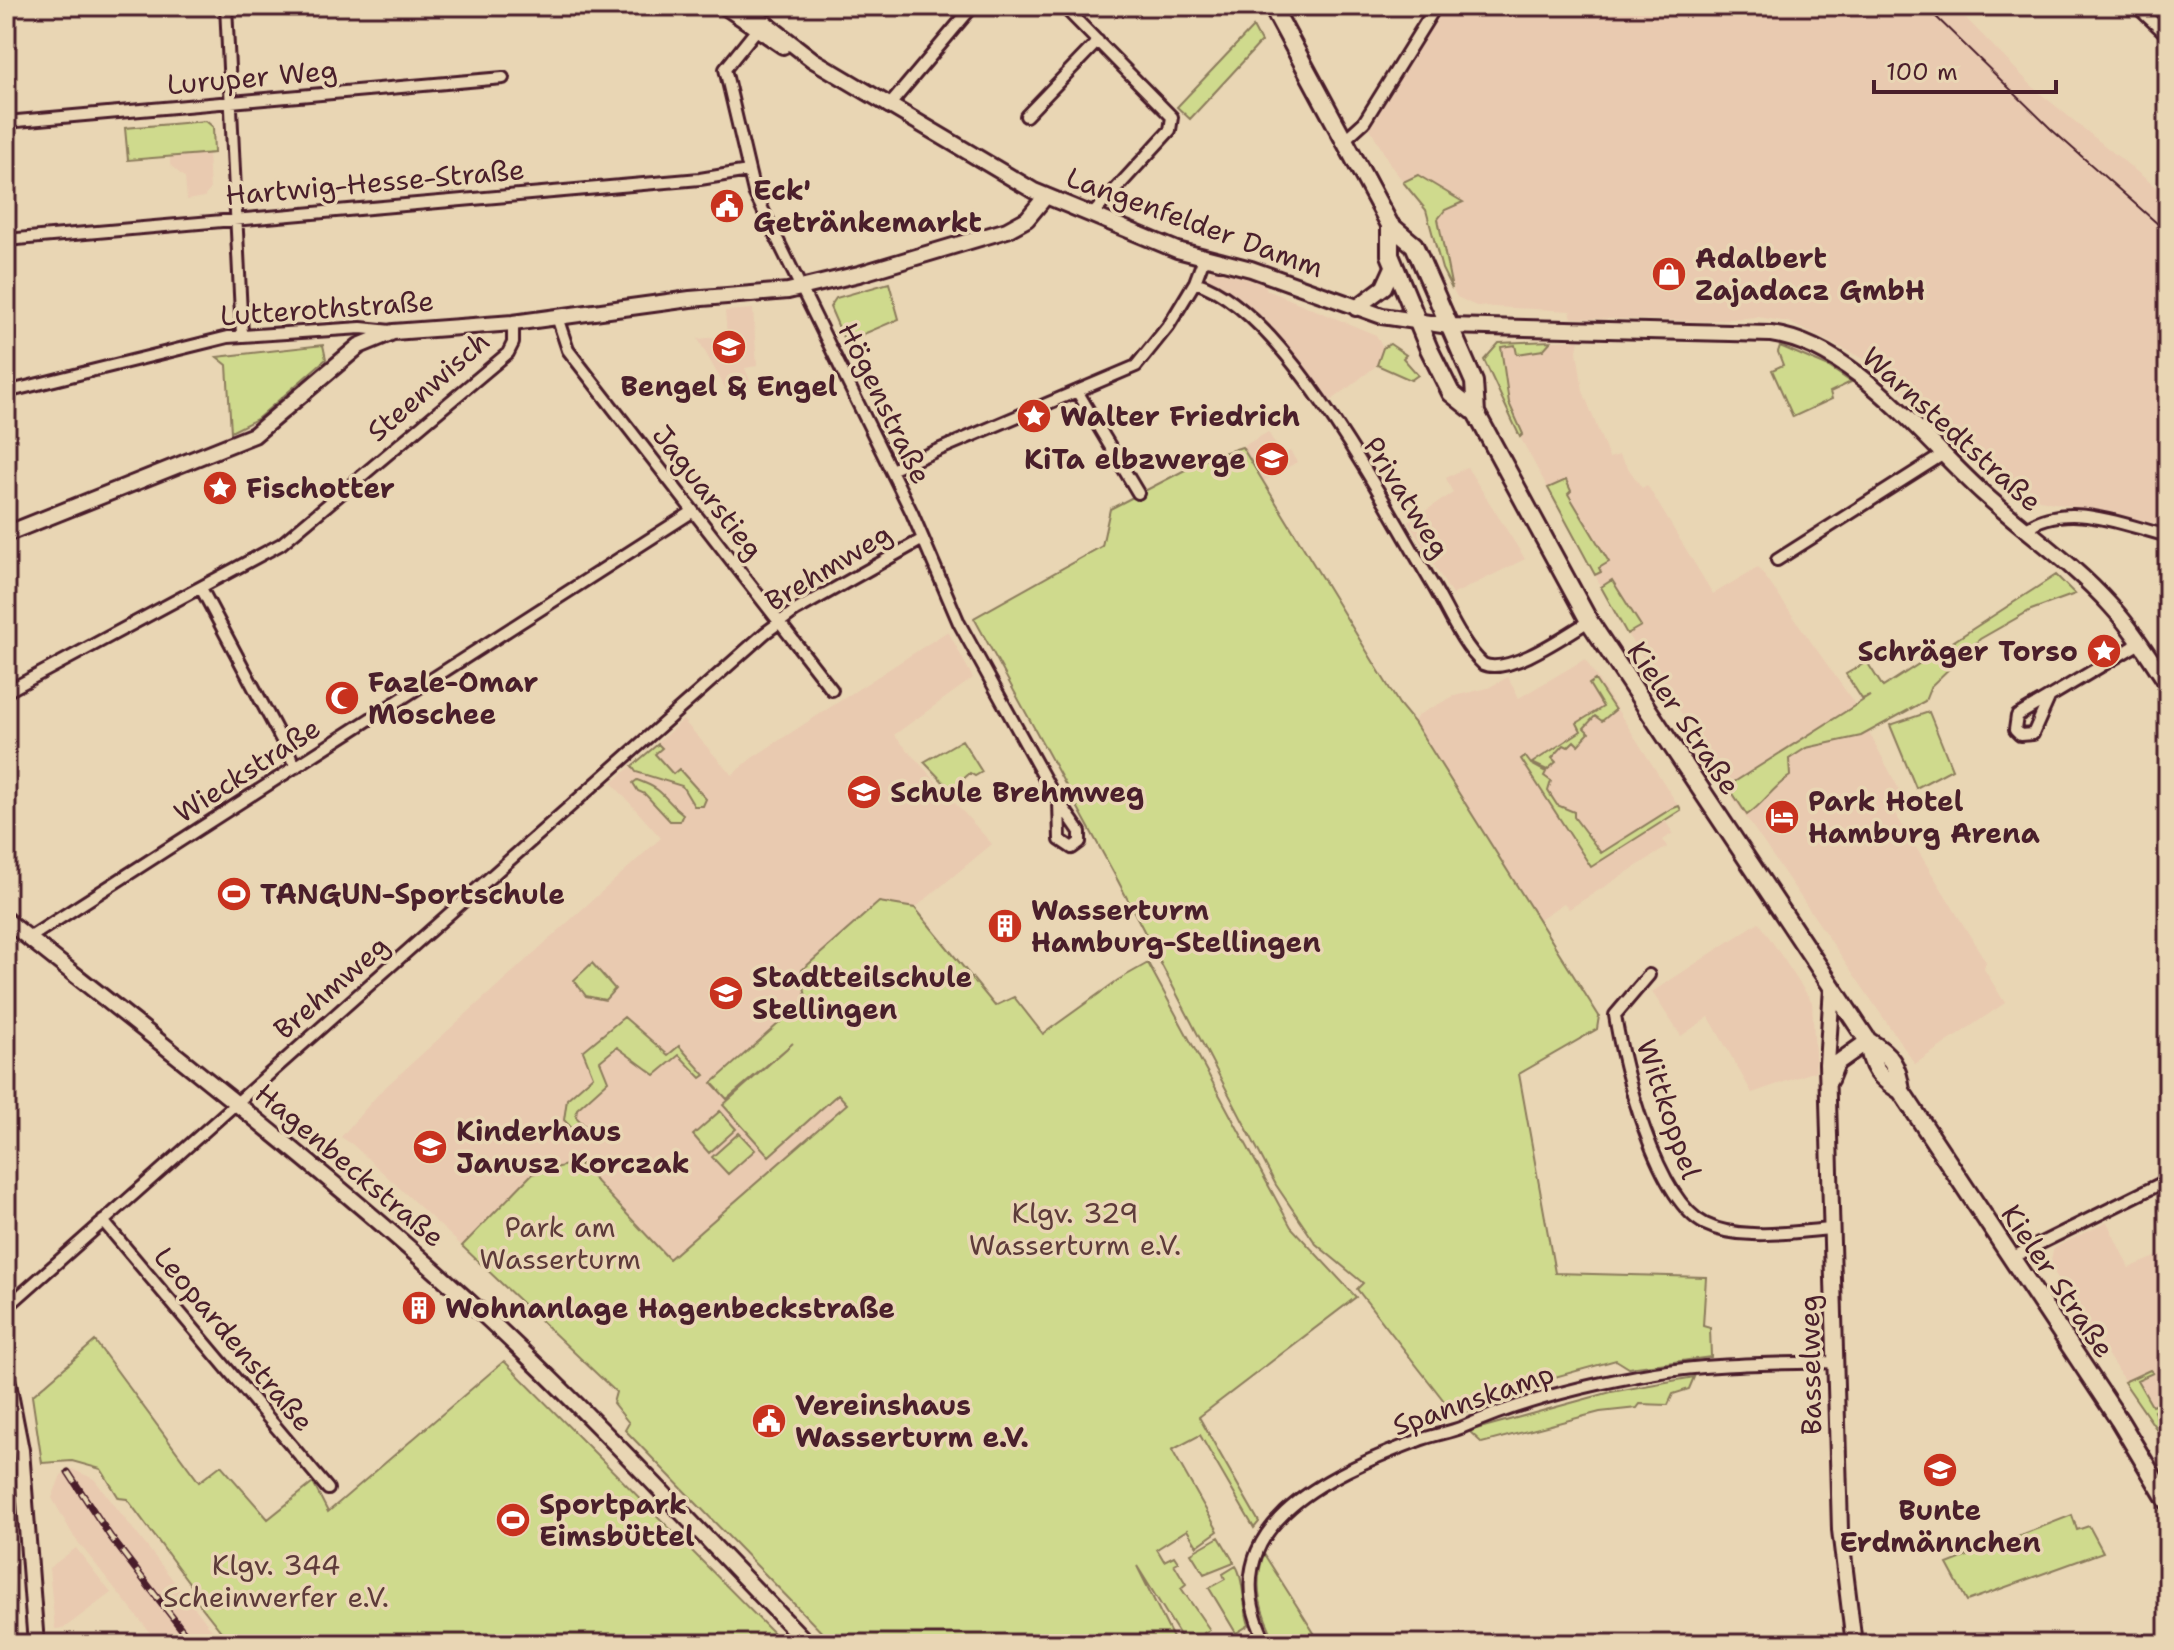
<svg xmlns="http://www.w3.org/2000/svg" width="2174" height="1650" font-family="'Shantell Sans',sans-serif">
	<rect width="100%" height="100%" fill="#e9d6b4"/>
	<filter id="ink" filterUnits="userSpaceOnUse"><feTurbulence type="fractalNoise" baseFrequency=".0125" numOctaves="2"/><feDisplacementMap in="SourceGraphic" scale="16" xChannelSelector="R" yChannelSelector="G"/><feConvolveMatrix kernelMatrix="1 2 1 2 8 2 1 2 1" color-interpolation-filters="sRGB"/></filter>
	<g filter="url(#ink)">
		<path fill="#e9cab0" d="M1444,6H1954L2036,90L2168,197V526L2040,500L2006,488L1866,360L1788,322L1758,317L1704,321L1572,318L1570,311L1476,306L1457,297L1442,269L1426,210L1391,166L1370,128Z
			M208,153L210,190L204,197L187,200L185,178L170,165V156Z
			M1212,269L1265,284L1267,290L1376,335L1383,348L1376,366L1331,401L1264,318L1206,279Z
			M753,309L757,366L745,368L750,381L746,388L728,393L698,339L727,336L725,311Z
			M1579,340L1577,351L1583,391L1609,458L1619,455L1642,488L1647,485L1713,594L1758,567L1769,582L1852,700L1902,795L1890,805L1986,962L1984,969L2005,1003L1915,1064L1733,798L1702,743L1627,634L1520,437L1484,360L1499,343Z
			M1268,432L1282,455L1290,451L1297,462L1263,482L1242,447Z
			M1467,467L1525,559L1452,595L1408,522L1453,493L1446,478Z
			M948,631L973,678L894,735L992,844L915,908L976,982L847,1104L668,1260L578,1162L532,1174L462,1246L352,1144L341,1137L381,1091L661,838L612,783L683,720L732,775L752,758Z
			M1585,659L1681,810L1665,821L1673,833L1663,840L1667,847L1569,909L1564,903L1538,920L1414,722L1418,715L1454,696L1488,688L1508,677L1519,698Z
			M1759,922L1812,1002L1816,1071L1752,1093L1709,1017L1681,1036L1652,992Z
			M2107,1222L2129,1268L2168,1252V1448L2050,1266L2053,1250L2058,1246Z
			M72,1469L94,1479L223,1644H159L74,1537L52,1498L61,1475Z
			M76,1548L111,1593L64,1628L55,1629L49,1568Z"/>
		<path fill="#cfda8d" stroke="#8c7c5c" stroke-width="2" d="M1253,27L1261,42L1190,119L1177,107Z
			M206,121L213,127L214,153L128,160L125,128Z
			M1418,175L1463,202L1445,210L1438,219L1452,289L1442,269L1426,210L1403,182Z
			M889,283L899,319L845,342L830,307L836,298Z
			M1551,341L1543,350L1517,354L1515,345L1501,347L1509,403L1523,434L1520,437L1484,360L1499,343Z
			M1390,344L1406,355L1403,358L1418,375L1411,380L1377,365L1383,348Z
			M323,345L326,359L257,419L231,432L227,365L217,357Z
			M1780,346L1829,367L1851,382L1830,392L1832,399L1793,417L1772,370L1783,365L1778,352Z
			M1242,447L1399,704L1414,722L1599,1016L1597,1029L1519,1074L1555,1273L1706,1277L1703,1326L1710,1328L1711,1357L1629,1368L1616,1360L1486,1396L1480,1409L1455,1415L1357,1289L1363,1283L1316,1244L1276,1185L1117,879L974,618L1102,546L1110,509L1208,458Z
			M1566,480L1571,491L1568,494L1609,562L1599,568L1601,572L1595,575L1548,488Z
			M2056,575L2075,594L2031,610L1980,639L1931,686L1925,701L1861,736L1806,748L1789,759L1790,776C1772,788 1764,803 1747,815L1728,786L1870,696L1862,699L1846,674L1867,662L1883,687Z
			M1612,580L1641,626L1627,634L1601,587Z
			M1595,680L1615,710L1602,721L1595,716L1584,728L1589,733L1578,745L1574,741L1568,747L1564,745L1552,758L1556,762L1547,770L1532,763L1581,731L1577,723L1603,707L1589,684Z
			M1929,712L1952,769L1916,788L1890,725Z
			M962,740L982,772L975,776L970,773L951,790L924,762Z
			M658,744L662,748L655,754L673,774L679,769L706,799L703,806H694L682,786L636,772L632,766Z
			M1525,756L1531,764L1546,772L1544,776L1551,781L1548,791L1557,805L1574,812V817L1601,853L1671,809L1679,806L1681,810L1591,867L1521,759Z
			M637,780C668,791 661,798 683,814L680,821H670L645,794L638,791L633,783Z
			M879,902L915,908L995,1006L1014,997L1043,1034L1118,980L1148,963L1291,1227L1356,1297L1199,1417L1259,1522L1254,1528L1200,1435L1172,1450L1218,1531L1197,1546L1187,1530L1157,1549L1164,1561L1174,1556L1178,1562L1174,1564L1186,1584L1181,1588L1210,1630L1204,1633L1209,1642L1206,1644H1179L1183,1640L1137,1566L1176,1644H833L625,1430L629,1423L613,1403L616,1392L462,1246L532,1174L578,1162L669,1259L847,1104L838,1094L769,1156L723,1105L793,1043L727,1099L712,1083L806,999L802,970Z
			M592,963L615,989L605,1000L586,996L574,980Z
			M624,1017L668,1055L679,1046L705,1075L701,1078L679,1055L655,1075L617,1047L600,1061L608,1081L577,1109L576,1117L592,1133L583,1140L564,1120L567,1099L593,1076L583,1051Z
			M720,1111L736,1129L709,1153L693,1135Z
			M739,1133L755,1150L728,1174L712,1157Z
			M95,1341L199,1482L221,1465L268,1519L313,1483L328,1512L504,1361L784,1644H231L190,1592L193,1588L127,1499L119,1498L101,1469L72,1461L42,1463L32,1396Z
			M2150,1370L2153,1373L2137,1380L2152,1406L2168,1400V1406L2154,1411L2158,1420L2168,1426V1439L2164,1440L2124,1382Z
			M1694,1377L1689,1389L1673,1394L1668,1405L1640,1404L1637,1408L1600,1412L1482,1443L1469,1431L1611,1392Z
			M6,1504L15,1644H6Z
			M2072,1515L2077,1530L2089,1526L2103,1552L1967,1601L1947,1564Z
			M1219,1537L1234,1562L1204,1574L1191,1553Z
			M1264,1554L1321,1644H1277C1261,1614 1252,1587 1264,1554Z
			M1236,1566C1244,1577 1243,1609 1249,1625L1236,1633L1209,1588L1225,1579L1223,1574Z"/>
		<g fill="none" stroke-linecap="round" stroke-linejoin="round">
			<g stroke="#4a1f2b" stroke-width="16">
				<path id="minor" d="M226,6L242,335
					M1063,6L1172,117L1170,130L1093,214
					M2136,6L2168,36
					M762,23L725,69L754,192L912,513L959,623L1051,790L1080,832V842L1072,848L1060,840L1059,801
					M888,107L973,6
					M1026,116L1098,41
					M6,122L503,78
					M1342,142L1364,122L1436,6
					M6,240L700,179L748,171
					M1195,282C1286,310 1385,506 1434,587C1448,611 1462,645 1483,664C1508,676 1566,635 1589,621
					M557,317L568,350L832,690
					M1077,391L1138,493
					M6,392L228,337L361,328L391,331
					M891,470L1136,366L1169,325L1195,282L1204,258
					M2025,529C2067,499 2123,525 2168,536
					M1777,560L1942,455
					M201,588L296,767
					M6,692L281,544L508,353L513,343V323
					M2049,698L2033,734L2020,735L2015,730L2017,716L2140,643
					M29,938L692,512
					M1649,975L1615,1015C1623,1068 1656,1199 1705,1224C1741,1242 1794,1231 1833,1229
					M103,1221L328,1489
					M2011,1258L2168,1180
					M6,1308L765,633L795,611L923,539
					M1267,1644C1206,1529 1327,1475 1417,1441C1432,1435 1448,1433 1463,1427C1524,1400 1589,1384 1655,1373C1715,1363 1775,1364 1836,1362"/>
			</g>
			<g stroke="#4a1f2b" stroke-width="20">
				<path id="tertiary" d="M724,6L783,46
					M743,6L813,60L1034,191L1177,250L1251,269L1382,316L1449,326L1771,334C1854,345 1924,440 1983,493C2025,531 2073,563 2111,606C2133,630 2150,658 2168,685
					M1356,308L1384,287L1394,265
					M6,534L254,435L359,346L393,332L513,323L690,299L788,291L859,274L1007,230L1027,219L1046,196
					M6,920C168,1049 333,1176 486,1317C598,1421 702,1535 808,1644
					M1832,987L1827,1064L1840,1530L1854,1644
					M1830,1080L1837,1063L1868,1041
					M6,1373L21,1450L36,1644"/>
			</g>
			<g stroke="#4a1f2b" stroke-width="22">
				<path id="primary" d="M1272,6L1390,225L1414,245L1474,382L1476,413
					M1390,225V255L1429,349L1451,393L1476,413L1589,621L1868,1041C1871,1067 1878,1077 1901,1091L2119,1420L2168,1502
					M1868,1041C1890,1054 1898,1065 1901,1091"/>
			</g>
			<use href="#minor" stroke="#e9d6b4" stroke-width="10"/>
			<use href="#tertiary" stroke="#e9d6b4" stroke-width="14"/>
			<use href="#primary" stroke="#e9d6b4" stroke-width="16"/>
			<path stroke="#4a1f2b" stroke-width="2" d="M1925,6L2052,130L2168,233"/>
			<g stroke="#4a1f2b" stroke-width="7">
				<path id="rail" d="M68,1472L110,1536L193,1644"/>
			</g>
			<use href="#rail" stroke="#e9d6b4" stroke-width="4" stroke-dasharray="12" stroke-linecap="butt"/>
		</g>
	</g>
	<defs>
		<g id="civic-disc" transform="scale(1.8)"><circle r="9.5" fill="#c8321e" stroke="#e9d6b4"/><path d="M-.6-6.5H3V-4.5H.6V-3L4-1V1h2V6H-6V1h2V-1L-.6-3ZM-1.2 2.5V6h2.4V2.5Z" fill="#fff"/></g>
		<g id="shop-disc" transform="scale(1.8)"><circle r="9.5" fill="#c8321e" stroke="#e9d6b4"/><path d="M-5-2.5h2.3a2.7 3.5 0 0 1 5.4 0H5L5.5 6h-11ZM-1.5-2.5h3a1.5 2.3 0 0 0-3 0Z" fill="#fff"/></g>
		<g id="school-disc" transform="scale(1.8)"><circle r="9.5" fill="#c8321e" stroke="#e9d6b4"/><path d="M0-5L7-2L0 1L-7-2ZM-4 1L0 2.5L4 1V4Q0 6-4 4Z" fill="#fff"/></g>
		<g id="sight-disc" transform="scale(1.8)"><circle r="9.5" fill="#c8321e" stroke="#e9d6b4"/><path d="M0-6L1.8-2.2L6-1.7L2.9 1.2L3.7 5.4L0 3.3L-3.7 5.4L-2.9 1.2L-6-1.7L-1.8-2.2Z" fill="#fff"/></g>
		<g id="mosque-disc" transform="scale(1.8)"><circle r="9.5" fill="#c8321e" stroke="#e9d6b4"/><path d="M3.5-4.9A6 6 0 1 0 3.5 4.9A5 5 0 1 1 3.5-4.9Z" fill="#fff"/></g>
		<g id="hotel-disc" transform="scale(1.8)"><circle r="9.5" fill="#c8321e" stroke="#e9d6b4"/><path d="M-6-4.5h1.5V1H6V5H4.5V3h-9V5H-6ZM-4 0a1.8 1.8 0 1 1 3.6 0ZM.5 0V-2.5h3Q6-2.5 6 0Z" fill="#fff"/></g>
		<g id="stadium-disc" transform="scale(1.8)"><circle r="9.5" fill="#c8321e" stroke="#e9d6b4"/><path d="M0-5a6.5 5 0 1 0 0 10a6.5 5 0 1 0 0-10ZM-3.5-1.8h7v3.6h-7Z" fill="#fff"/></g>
		<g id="building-disc" transform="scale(1.8)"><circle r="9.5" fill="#c8321e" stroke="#e9d6b4"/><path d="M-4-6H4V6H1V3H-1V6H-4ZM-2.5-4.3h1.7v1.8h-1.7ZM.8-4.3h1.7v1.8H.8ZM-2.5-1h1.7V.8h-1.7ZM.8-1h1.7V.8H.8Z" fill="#fff"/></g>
	</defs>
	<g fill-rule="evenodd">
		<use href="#civic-disc" x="727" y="206"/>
		<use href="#shop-disc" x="1669" y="274"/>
		<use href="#school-disc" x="729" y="347"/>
		<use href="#sight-disc" x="1034" y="416"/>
		<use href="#school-disc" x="1272" y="459"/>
		<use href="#sight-disc" x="220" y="488"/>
		<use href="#sight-disc" x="2104" y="651"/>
		<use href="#mosque-disc" x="342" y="698"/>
		<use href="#school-disc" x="864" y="792"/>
		<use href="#hotel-disc" x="1782" y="817"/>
		<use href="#stadium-disc" x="234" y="894"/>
		<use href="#building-disc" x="1005" y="926"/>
		<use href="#school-disc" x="726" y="993"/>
		<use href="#school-disc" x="430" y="1147"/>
		<use href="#building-disc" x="419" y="1308"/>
		<use href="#civic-disc" x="769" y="1421"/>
		<use href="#school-disc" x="1940" y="1470"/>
		<use href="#stadium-disc" x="513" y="1520"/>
	</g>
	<g text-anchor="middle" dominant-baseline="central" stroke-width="7" stroke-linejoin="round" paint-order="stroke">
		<g font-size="28" fill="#4a1f2b" stroke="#e9d6b4">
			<text transform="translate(252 77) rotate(-5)">Luruper Weg</text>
			<text transform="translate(375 182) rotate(-5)">Hartwig-Hesse-Straße</text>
			<text transform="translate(1195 222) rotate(20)">Langenfelder Damm</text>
			<text transform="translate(327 308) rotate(-4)">Lutterothstraße</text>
			<text transform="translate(428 386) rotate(-41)">Steenwisch</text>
			<text transform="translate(885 403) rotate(64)">Högenstraße</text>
			<text transform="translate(1952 429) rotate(42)">Warnstedtstraße</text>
			<text transform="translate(708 492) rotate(52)">Jaguarstieg</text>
			<text transform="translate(1407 497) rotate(58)">Privatweg</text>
			<text transform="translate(828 567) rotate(-31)">Brehmweg</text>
			<text transform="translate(1684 718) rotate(56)">Kieler Straße</text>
			<text transform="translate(247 770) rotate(-33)">Wieckstraße</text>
			<text transform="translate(331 987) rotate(-41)">Brehmweg</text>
			<text transform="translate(1669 1109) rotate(71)">Wittkoppel</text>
			<text transform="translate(350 1165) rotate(40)">Hagenbeckstraße</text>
			<text transform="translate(2058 1281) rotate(56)">Kieler Straße</text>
			<text transform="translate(234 1339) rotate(50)">Leopardenstraße</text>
			<text transform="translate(1810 1365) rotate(-91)">Basselweg</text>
			<text transform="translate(1473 1399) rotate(-19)">Spannskamp</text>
		</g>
		<g font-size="28" font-weight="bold" fill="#4a1f2b" stroke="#e9d6b4" text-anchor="start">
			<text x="753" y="190">Eck'<tspan x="753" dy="32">Getränkemarkt</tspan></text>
			<text x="1695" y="258">Adalbert<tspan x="1695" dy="32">Zajadacz GmbH</tspan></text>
			<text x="729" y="386" text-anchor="middle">Bengel &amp; Engel</text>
			<text x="1060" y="416">Walter Friedrich</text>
			<text x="1246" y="459" text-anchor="end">KiTa elbzwerge</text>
			<text x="246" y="488">Fischotter</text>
			<text x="2078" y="651" text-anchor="end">Schräger Torso</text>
			<text x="368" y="682">Fazle-Omar<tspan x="368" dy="32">Moschee</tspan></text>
			<text x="890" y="792">Schule Brehmweg</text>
			<text x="1808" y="801">Park Hotel<tspan x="1808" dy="32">Hamburg Arena</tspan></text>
			<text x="260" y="894">TANGUN-Sportschule</text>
			<text x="1031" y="910">Wasserturm<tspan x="1031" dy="32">Hamburg-Stellingen</tspan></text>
			<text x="752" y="977">Stadtteilschule<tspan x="752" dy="32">Stellingen</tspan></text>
			<text x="456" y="1131">Kinderhaus<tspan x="456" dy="32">Janusz Korczak</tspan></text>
			<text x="445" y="1308">Wohnanlage Hagenbeckstraße</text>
			<text x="795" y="1405">Vereinshaus<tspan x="795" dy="32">Wasserturm e.V.</tspan></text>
			<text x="539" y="1504">Sportpark<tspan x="539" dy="32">Eimsbüttel</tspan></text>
			<text x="1940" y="1510" text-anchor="middle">Bunte<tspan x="1940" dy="32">Erdmännchen</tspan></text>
		</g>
		<g font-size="28" fill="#5e3b3a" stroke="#e9d6b4">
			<text x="1075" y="1213">Klgv. 329<tspan x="1075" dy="32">Wasserturm e.V.</tspan></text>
			<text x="560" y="1227">Park am<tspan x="560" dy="32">Wasserturm</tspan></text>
			<text x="276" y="1565">Klgv. 344<tspan x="276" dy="32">Scheinwerfer e.V.</tspan></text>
		</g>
	</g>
	<rect width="2174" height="1650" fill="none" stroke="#e9d6b4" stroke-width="32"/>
	<rect x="16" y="16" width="2142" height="1618" fill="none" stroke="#4a1f2b" stroke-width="3" filter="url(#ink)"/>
	<path d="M1874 80v12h182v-12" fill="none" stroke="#4a1f2b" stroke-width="4"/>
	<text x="1886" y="80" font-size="24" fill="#4a1f2b" stroke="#e9d6b4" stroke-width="6" paint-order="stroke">100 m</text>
</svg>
